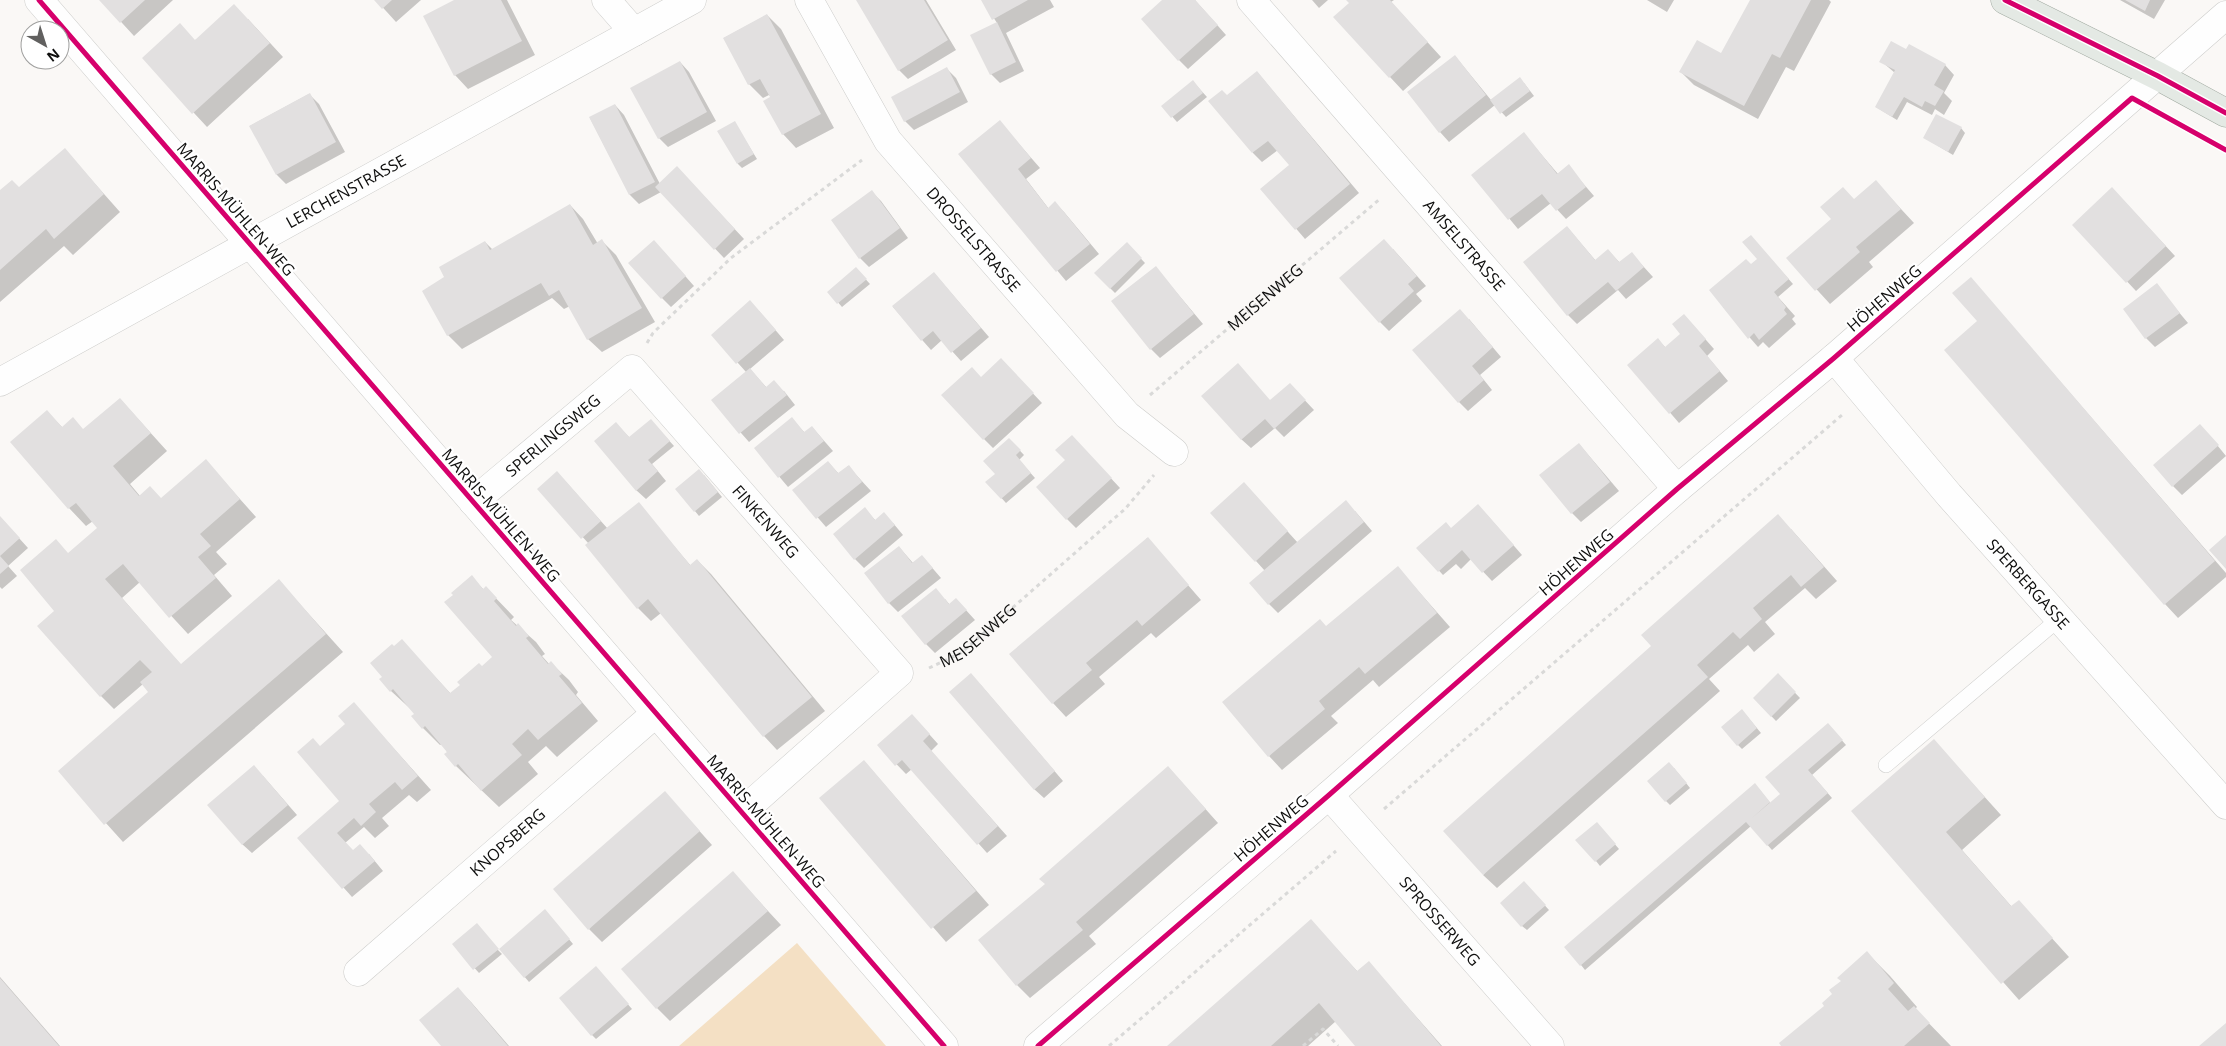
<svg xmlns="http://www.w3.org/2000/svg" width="2226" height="1046" font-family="'Open Sans',sans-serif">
	<rect width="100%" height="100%" fill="#faf8f6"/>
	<path fill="#f4e0c4" d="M797,943L886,1046H679Z"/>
	<path fill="#0003" d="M101,0H173L134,36Z
		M376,0H421L396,22Z
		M457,0H507L535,55L468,89L455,75Z
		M857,0H926L956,50L908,79L899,70Z
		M982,0H1050L1054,7L1006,33L1024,71L1000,83L991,74L997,23Z
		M1164,0H1195L1226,35L1188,69L1179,60Z
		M1312,0H1328L1319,8Z
		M1348,0H1394L1391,2L1441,57L1403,91L1390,77Z
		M1647,0H1674L1667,12Z
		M1751,0H1829L1831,2L1794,71L1786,67L1758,119L1694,85L1681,72L1722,55Z
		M2120,0H2165L2154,19Z
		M767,15L781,29L834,128L796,148L783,134L772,98L769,95L763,98L749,84L724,38Z
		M248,19L283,57L207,127L143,58L195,40Z
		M1907,51L1945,65L1954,75L1944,93L1952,101L1944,115L1935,109L1932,115L1907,102L1897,120L1876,107L1895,73L1881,61Z
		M1455,56L1491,100L1524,83L1534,96L1506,117L1495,105L1449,142L1440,132Z
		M680,62L689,72L716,121L668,147L659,138Z
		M947,69L956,78L968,102L914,130L905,121Z
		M1257,72L1359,193L1305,239L1262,189L1290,165L1278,150L1262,162L1253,153L1227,96Z
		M1197,86L1207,97L1177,122L1163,106Z
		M309,94L319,104L345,152L286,184L277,175L250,126Z
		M615,105L624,115L660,184L686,177L744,239L724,258L661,192L639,204L630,195L590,118Z
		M734,122L757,159L742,168L738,164Z
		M1000,122L1040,168L1026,179L1049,209L1055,203L1064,212L1099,254L1066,281L960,154Z
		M1961,128L1965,133L1953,155L1925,138Z
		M1524,134L1558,174L1568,166L1594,196L1566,219L1551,203L1518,229L1473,175Z
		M65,150L120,212L73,255L64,246L0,302V192L19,189Z
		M1876,182L1914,223L1869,262L1873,267L1830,304L1788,258Z
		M872,192L881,201L908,238L869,267L860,258Z
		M2121,198L2175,256L2136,291L2074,225Z
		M570,205L583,219L598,244L602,241L616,255L655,322L602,352L588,339L570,306L564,309L552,298L462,349L448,335L423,291L446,278L485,242L493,250Z
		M1567,227L1596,261L1608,250L1620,263L1632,254L1653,277L1626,299L1618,290L1577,324L1568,315Z
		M1755,241L1793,284L1778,297L1795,316L1792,319L1796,324L1769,348L1763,342L1758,347L1723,307L1751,266L1759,259Z
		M1127,244L1145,263L1115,293L1096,274Z
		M1393,249L1426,286L1416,294L1422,301L1389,331L1380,322Z
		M663,251L694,286L671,307L662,298Z
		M1156,268L1203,324L1160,358L1151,349Z
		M860,273L870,284L842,307L829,292Z
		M934,273L989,337L961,361L942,340L931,350L893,307Z
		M2156,285L2188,323L2155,347L2146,338Z
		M759,311L784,340L750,369L767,388L784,391L795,405L749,442L712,400L746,372L713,335Z
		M1999,311L2226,573V577L2178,618L2165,604Z
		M1684,315L1714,349L1707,356L1728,381L1679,423L1629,365L1658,340L1666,348L1682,334Z
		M1469,319L1501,357L1480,375L1492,390L1468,411L1459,402Z
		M1010,369L1042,403L993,448L984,439Z
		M1299,394L1314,410L1284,437L1275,428L1251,448L1241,439L1271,401Z
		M120,399L167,451L130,484L140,496L162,499L206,461L256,517L216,552L227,564L214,575L232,596L188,634L140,582L122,598L181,665L279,581L343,652L123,842L59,771L150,692L143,684L114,709L101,696L54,613L69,554L99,528L93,521L86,526L69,508L47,412L63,428L84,430Z
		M792,419L805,433L812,427L833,451L788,487L756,449Z
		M616,424L630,438L655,425L674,446L652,464L666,481L646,499L636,490Z
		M2209,435L2226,456L2182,495L2173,486Z
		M1009,439L1024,455L1019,460L1035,478L1006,503L987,482L997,474Z
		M1579,444L1619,491L1581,522L1572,513Z
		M1081,446L1120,488L1076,528L1067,519Z
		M828,462L839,474L848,466L871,491L826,527L794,490Z
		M704,475L722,497L699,516L677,489Z
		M566,482L608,529L638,504L691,566L697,560L711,574L825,711L777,750L764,736L661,613L651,621L638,608L589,544L539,489Z
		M1253,493L1298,543L1355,511L1372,531L1278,613L1269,604L1265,571L1256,561Z
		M865,509L876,521L893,523L903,535L864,568L855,559Z
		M1487,515L1522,555L1492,581L1471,559L1461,569L1456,564L1443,575L1418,548L1451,529Z
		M0,517L28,548L8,566L17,576L2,589L0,587Z
		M1791,529L1837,581L1816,599L1805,588L1765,622L1775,634L1754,652L1748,645L1709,679L1720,691L1497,888L1483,875Z
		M1147,538L1201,600L1156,638L1151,633L1099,677L1105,684L1066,717L1053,703Z
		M899,547L913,563L922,556L941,578L898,612L889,603Z
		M1398,568L1450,627L1379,687L1373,680L1331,716L1338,723L1282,770L1269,756L1327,627Z
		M472,577L484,590L486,588L514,617L511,620L536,642L545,654L542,656L550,665L551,663L569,680L578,692L576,695L598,721L557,757L546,746L528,762L538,774L499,807L456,766L442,744L440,745L423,728L416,714L391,691L384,677L394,647L402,641L451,694L494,657Z
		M945,599L950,605L965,609L975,620L935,653L926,644Z
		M1778,675L1800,698L1776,721L1754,698Z
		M980,684L1063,781L1044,798L1034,789Z
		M354,704L431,790L417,802L409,795L382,818L389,826L375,838L364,827L345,843L353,852L369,854L383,871L352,897L299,838L341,801L320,747L347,724Z
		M1746,715L1761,733L1742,749L1738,745Z
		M921,725L938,744L931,751L1007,836L987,853L912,769L906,774L878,745Z
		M1832,729L1846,745L1812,775L1832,798L1772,850L1751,826L1585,970L1581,965L1566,947L1759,789L1771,804L1782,794Z
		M1934,741L2001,815L1962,850L2012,907L2019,902L2069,957L2019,1000L1853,812Z
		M864,761L989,905L946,942L821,798Z
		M1168,767L1218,823L1089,936L1096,944L1030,998L1017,985L1046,885Z
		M1674,768L1690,788L1670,805L1666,801Z
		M263,776L297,815L252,853L242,844Z
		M678,807L712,845L602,942L589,929Z
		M1601,828L1619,849L1600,866L1596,861Z
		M733,873L781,925L670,1021L657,1008Z
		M1528,887L1549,910L1527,930L1522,926Z
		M549,915L573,944L529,982L501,949Z
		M1311,921L1358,972L1369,963L1442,1046H1357L1336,1021L1308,1046H1169Z
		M453,944L496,948L502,954L479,973Z
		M1867,953L1890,976L1917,1007L1915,1009L1951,1046H1783L1825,1006Z
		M600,972L632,1009L596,1039L592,1035Z
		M0,977L60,1046H0Z
		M458,989L471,1002L509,1046H443Z"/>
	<path fill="#e2e0e0" d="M99,0H145L120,23Z
		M374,0H392L382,9Z
		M454,0H501L522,41L454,76L423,16Z
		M856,0H924L948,40L898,71Z
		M981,0H1028L992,20Z
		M1162,0H1195L1218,25L1178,61L1141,19Z
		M1346,0H1390L1428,42L1389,78L1333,17L1349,3Z
		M1750,0H1811L1780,58L1772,54L1744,106L1679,72L1697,40L1721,53Z
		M2125,0H2150L2145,11Z
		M234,4L270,43L192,114L142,58L180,23L195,40Z
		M767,14L821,114L782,135L763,101L770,97L760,79L748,85L723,38Z
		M997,22L1016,62L990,75L970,35Z
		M1891,41L1906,49L1909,44L1946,64L1934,85L1944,91L1935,106L1925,101L1922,107L1904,97L1892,117L1875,107L1895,70L1879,62Z
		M1455,55L1486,95L1439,133L1407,92Z
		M680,61L707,112L658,139L630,88Z
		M947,67L960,92L904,122L891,97Z
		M1257,71L1350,184L1295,230L1260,189L1289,165L1268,141L1252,153L1208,101L1222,90L1227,95Z
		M1520,77L1530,91L1500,114L1490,100Z
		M1193,80L1203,93L1171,118L1161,106Z
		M310,93L336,142L276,175L249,126Z
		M615,104L655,182L629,195L589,117Z
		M1936,114L1962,127L1948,152L1923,138Z
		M1000,120L1031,158L1018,169L1048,208L1055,201L1090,244L1056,272L958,154Z
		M735,121L754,154L737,164L717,131Z
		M1524,132L1557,174L1569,164L1586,187L1556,211L1542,194L1508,220L1471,175Z
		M65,148L104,194L54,239L46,229L0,270V190L12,180L19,187Z
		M677,166L735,229L714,250L655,187Z
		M1876,180L1901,209L1856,247L1860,252L1815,291L1786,258L1831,219L1820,207L1843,187L1854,199Z
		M2112,187L2166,246L2126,283L2072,225Z
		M872,190L900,228L859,259L831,220Z
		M570,204L593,245L602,239L642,308L587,340L559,290L549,296L541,283L447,336L422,291L444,277L439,267L485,241L490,250Z
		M1567,226L1595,260L1608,249L1619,262L1632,252L1644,267L1616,291L1608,282L1567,316L1523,262Z
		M1751,235L1789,279L1774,292L1786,307L1784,310L1787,314L1759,340L1754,333L1748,339L1709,290L1746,259L1751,264L1757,259L1742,242Z
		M1384,239L1417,276L1408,284L1414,291L1379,323L1339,278Z
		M654,240L686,276L661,299L628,263Z
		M1127,242L1142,258L1110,289L1094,273Z
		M1156,266L1194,314L1150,350L1111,301Z
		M856,267L867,279L837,304L827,292Z
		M934,272L981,328L951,353L933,331L921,341L892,306Z
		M1971,277L2215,561L2164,605L1944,350L1977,321L1952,293Z
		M2157,283L2180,313L2145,339L2123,309Z
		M750,300L776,330L736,364L711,335Z
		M1460,309L1493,347L1472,366L1484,380L1458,403L1412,350Z
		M1684,314L1706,339L1699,346L1720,371L1669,414L1627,365L1658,338L1665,347L1680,334L1672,324Z
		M1001,358L1034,393L983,440L941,395L972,367L981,377Z
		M1238,363L1270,400L1290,383L1306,400L1274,429L1265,419L1241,440L1201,396Z
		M750,368L766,387L774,380L787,395L739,434L711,400Z
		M120,398L151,433L113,466L139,496L150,486L161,498L206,459L240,499L200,534L211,546L198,557L216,578L169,618L123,564L105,579L181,664L279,579L326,634L104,825L58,771L148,692L140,682L152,672L140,660L100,697L37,626L54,611L20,570L56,539L68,553L97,528L76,503L68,509L10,442L47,410L62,427L73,417L83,429Z
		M792,417L804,432L812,426L824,441L778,478L754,448Z
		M651,419L670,441L648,460L658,471L636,491L594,441L616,422L629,437Z
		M2200,424L2219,445L2172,487L2153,465Z
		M1072,435L1112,478L1066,520L1036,487L1065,460L1055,450Z
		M1009,438L1021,450L1016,455L1031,473L1001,499L985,482L995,474L983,461Z
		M1579,443L1610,482L1571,514L1539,475Z
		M828,461L838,473L849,465L862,482L816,519L792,490Z
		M699,469L718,492L694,512L675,489Z
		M557,471L601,521L581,539L537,489Z
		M1244,482L1288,531L1255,562L1210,513Z
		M1346,500L1364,522L1268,605L1249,583Z
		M639,502L690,565L697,559L812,697L763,737L648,599L637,609L585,545Z
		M1478,504L1514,545L1482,573L1462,550L1438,572L1416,548L1446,522L1451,528Z
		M865,507L875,520L884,512L895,525L854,560L833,534Z
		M1778,514L1824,567L1801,587L1791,575L1753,608L1762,619L1740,639L1733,632L1697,665L1708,677L1483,875L1443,831L1651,646L1641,635Z
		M0,516L20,538L0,556Z
		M2226,535V569L2209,550Z
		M1148,537L1189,585L1142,626L1137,620L1086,663L1092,670L1052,704L1009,654Z
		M899,546L912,563L922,555L933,568L888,604L864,573Z
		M0,556L9,566L0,574Z
		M1398,566L1437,613L1365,674L1359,667L1319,701L1325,709L1268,757L1222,702L1320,619L1326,626Z
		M472,575L483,589L486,586L497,598L494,601L516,626L518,623L529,636L526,638L548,664L551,661L562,674L559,676L582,703L538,740L528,729L512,744L522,755L481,791L458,764L455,767L444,754L447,752L425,726L422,729L411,716L414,714L393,689L390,692L379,679L382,677L370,663L392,644L394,646L402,639L450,693L460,685L457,682L479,663L482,666L492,657L444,602L453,595L451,593Z
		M936,588L949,604L956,598L967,610L925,645L901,616Z
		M971,673L1055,771L1034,790L949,692Z
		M1778,673L1796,692L1771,717L1753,698Z
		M354,702L418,776L402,790L395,782L369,804L376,812L361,826L354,818L337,833L353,850L360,844L375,861L342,889L297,838L339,801L297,752L313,738L320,746L345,724L338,716Z
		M1742,709L1757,728L1737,746L1721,727Z
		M912,714L930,734L923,741L998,826L977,845L902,760L895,766L877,745Z
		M1828,723L1843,740L1808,770L1828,793L1767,846L1746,822L1580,966L1564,947L1755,783L1770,802L1752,818L1780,794L1765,777Z
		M1934,739L1985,797L1946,832L2011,906L2019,900L2053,938L2001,984L1851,811Z
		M864,760L976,891L931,929L819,798Z
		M1669,762L1687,783L1665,802L1647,781Z
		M254,765L288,805L242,845L207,805Z
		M1168,766L1206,809L1076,922L1083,930L1016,986L978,940L1045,884L1039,879Z
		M665,791L700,831L588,930L553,889Z
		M1597,822L1616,844L1595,862L1575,840Z
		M733,871L768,911L656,1009L621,969Z
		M1524,881L1546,905L1521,927L1500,903Z
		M545,909L570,939L524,978L499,949Z
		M1311,919L1357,971L1369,961L1441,1046H1355L1319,1003L1271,1046H1167Z
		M477,923L499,949L473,970L452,944Z
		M1867,951L1894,983L1888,989L1908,1011L1914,1006L1930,1023L1904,1046H1781L1779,1043L1824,1006L1822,1003L1832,994L1829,990L1841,981L1837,978Z
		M596,966L629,1004L591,1036L559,998Z
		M0,978L59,1046H0Z
		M458,987L508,1046H441L419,1020Z
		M2226,1023V1046H2199Z"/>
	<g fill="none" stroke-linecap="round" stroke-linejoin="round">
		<g stroke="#cdcdcb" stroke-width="16">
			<path id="lane" d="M1886,765L2060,618"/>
		</g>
		<g stroke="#cdcdcb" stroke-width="29">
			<g id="street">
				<path d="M39,0L944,1046"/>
				<path d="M606,0L634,32"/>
				<path id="s3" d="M809,0L888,141L1127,415L1174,452"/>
				<path id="s4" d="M1251,0L1677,489"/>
				<path id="s5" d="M1834,358L1949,495L2226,805"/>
				<path id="s6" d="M0,382L692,0"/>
				<path id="s7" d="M473,502L632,369L899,673L742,812"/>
				<path id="s8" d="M1329,795L1550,1046"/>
				<path id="s9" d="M358,972L656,713"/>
				<path d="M1038,1046L1329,795L1677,489L1834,358L2226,15"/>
			</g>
		</g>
		<g stroke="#a0a9a0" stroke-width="29">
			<path id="primary" d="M2005,0L2158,76L2226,113"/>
		</g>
		<g stroke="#d9d9d8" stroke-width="3" stroke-dasharray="4 4" stroke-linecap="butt">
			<path d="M2216,144L2226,150"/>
			<path d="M647,343L653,333L731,258L862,160"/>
			<path id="s1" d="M1150,395L1381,198"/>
			<path id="s2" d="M929,668L961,653L1125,509L1154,475"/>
			<path d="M1384,809L1842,415"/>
			<path d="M1109,1046L1336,851"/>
			<path d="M1303,1046L1323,1029L1338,1046"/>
		</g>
		<use href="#lane" stroke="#fefefe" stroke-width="15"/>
		<use href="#street" stroke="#fefefe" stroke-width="28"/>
		<use href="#primary" stroke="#e4e9e4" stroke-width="28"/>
		<g stroke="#fff" stroke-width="8">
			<path id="cycleway" d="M39,0L944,1046
				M2005,0L2158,76L2226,113
				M1038,1046L1329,795L1677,489L1834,358L2132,98L2226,150"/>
		</g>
		<use href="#cycleway" stroke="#d6006c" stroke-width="5"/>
	</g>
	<g text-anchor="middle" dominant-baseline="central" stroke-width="4.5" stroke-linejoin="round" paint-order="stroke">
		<g font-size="16" fill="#0e0e0d" stroke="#fff">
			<text stroke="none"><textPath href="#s6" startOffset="395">LERCHENSTRASSE</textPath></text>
			<text transform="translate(236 209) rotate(49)">MARRIS-MÜHLEN-WEG</text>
			<text stroke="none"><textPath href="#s3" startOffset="292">DROSSELSTRASSE</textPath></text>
			<text stroke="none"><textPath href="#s4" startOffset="325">AMSELSTRASSE</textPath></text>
			<text stroke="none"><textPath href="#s1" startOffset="151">MEISENWEG</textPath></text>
			<text transform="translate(1884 298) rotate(-41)">HÖHENWEG</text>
			<text stroke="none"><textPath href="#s7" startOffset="104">SPERLINGSWEG</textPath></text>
			<text transform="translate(501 515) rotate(49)">MARRIS-MÜHLEN-WEG</text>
			<text stroke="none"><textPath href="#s7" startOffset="410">FINKENWEG</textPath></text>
			<text transform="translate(1576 562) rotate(-41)">HÖHENWEG</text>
			<text stroke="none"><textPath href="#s5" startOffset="298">SPERBERGASSE</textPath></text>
			<text stroke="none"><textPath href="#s2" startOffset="59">MEISENWEG</textPath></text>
			<text transform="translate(766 821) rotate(49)">MARRIS-MÜHLEN-WEG</text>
			<text transform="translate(1271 828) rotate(-41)">HÖHENWEG</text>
			<text stroke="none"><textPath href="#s9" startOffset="198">KNOPSBERG</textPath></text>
			<text stroke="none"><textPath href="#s8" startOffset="168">SPROSSERWEG</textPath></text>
		</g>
	</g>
	<g transform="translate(45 45) rotate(141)"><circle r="24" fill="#ffffff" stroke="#9f9f9e"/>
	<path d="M0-4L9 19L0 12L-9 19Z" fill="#61605f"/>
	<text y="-8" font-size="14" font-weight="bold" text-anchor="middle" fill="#0e0e0d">N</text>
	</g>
</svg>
